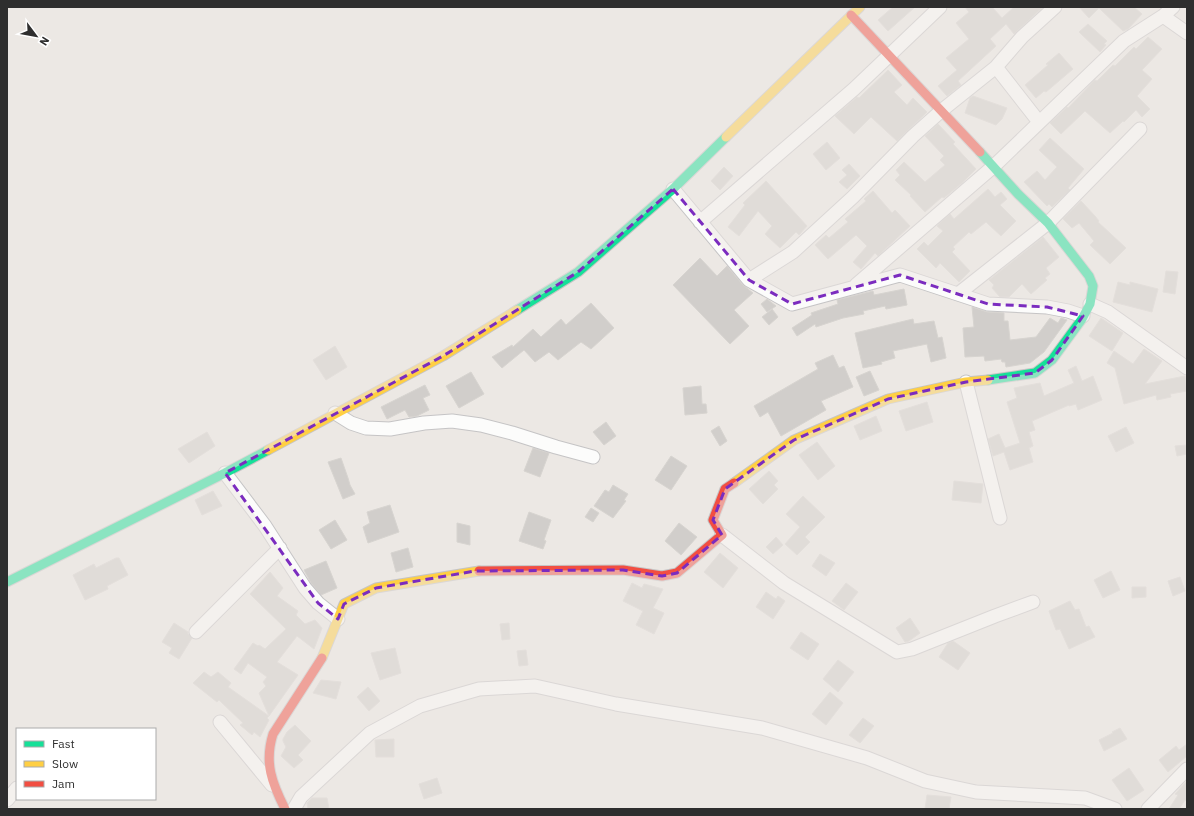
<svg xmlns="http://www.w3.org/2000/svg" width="1194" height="816" font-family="'IBM Plex Sans',sans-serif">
	<rect width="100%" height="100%" fill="#ece8e4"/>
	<path fill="#d1cecb" stroke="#d7d4d0" d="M893,7H915L888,31L878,20Z
		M965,7H992L1002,18L1014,7H1043L1014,34L1006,24L990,39L996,46L958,81L961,85L947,96L938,86L957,70L946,58L969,39L956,23L969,12Z
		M1079,7H1134L1142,14L1128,29L1123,31L1099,8L1089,18Z
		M1088,24L1107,41L1104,44L1106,45L1100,52L1079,32Z
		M1148,37L1162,49L1142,70L1152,79L1137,96L1150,109L1142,117L1136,110L1124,122L1123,121L1110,133L1085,111L1061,134L1050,123L1067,107L1068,108L1095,80L1097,81L1113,65L1115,66L1134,47L1136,49Z
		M1059,53L1073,69L1046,92L1044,91L1036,98L1025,85L1048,65L1046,64Z
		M888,70L902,85L894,92L907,105L913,98L927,112L897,141L871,117L854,134L835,116L857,97L859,98Z
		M973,96L1007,108L1002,119L996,125L965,113L970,98Z
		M938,124L955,142L953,144L976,169L962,183L944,198L942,197L925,212L910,196L911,195L895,180L900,175L896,170L904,162L925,182L945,165L940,160L944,156L925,136Z
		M1050,138L1084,169L1068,188L1070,190L1052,207L1049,204L1047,206L1024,182L1037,171L1045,180L1057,167L1039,150Z
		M827,142L840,158L826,170L813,154Z
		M849,164L860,176L847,189L839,182L847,175L842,170Z
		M724,167L733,176L720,190L711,181Z
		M766,181L807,226L799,235L796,232L780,248L765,234L772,226L758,211L739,236L728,227L745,205L743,203Z
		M988,189L995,197L1001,192L1007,199L1000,205L1016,221L1001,236L986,222L971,234L969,232L953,247L955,249L952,252L970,271L959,282L940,263L936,268L917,249L924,242L928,246L943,231L937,226L943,220L950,214L954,219Z
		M873,191L892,213L895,210L910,226L878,256L875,253L861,269L853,262L867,246L856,235L828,259L815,245L826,235L829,238L848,222L845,219L866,201L864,199Z
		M1081,201L1095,216L1099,221L1098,222L1126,248L1110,264L1090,245L1094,241L1079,223L1072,228L1063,219Z
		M1043,237L1059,257L1046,268L1050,274L1045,278L1047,280L1031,294L1022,284L1009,297H1000L992,288L994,285L989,280Z
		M700,258L717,276L727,266L743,285L753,293L734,310L749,326L730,344L673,285Z
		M1166,271L1178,272L1175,294L1163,292Z
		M1118,282L1130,285V282L1158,289L1152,312L1113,302Z
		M904,289L907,305L886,309L885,306L863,311L864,314L843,318L816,327L815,324L797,336L792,328L812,315L811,313L838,304L837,300L873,291L874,295Z
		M767,299L776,306L767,312L761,304Z
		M591,303L614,328L591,349L581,342L558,360L549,352L535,362L524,350L502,368L492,357L512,345L513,347L533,329L541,337L561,319L566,325Z
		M972,307L987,312L1004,313V321H1008L1010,340L1036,337L1050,318L1058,323L1061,318L1067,320L1044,352L1030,363L1006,367L1005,362H1002L1001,359L985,361L984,356L965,357L963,328L974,327Z
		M772,309L778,317L769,325L762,317Z
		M1101,318L1123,333L1112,351L1089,336Z
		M913,319L914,324L934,321L938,338L942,337L946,358L931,362L927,344L893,351L895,358L881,362L882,364L863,368L855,333Z
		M335,346L347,367L326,380L313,360Z
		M1144,349L1162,361L1145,384L1185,376L1187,391L1170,394L1171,397L1157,400L1156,395L1124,404L1115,368L1107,363L1114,351L1133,364Z
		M833,355L839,368L844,366L853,387L821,401L826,410L781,436L768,412L760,417L754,406L818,369L815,363Z
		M1076,366L1082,381L1093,376L1102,400L1078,410L1076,404L1069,406V405L1032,421L1035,430L1029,432L1033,446L1029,448L1033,462L1010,470L1004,452L993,456L988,439L999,434L1005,448L1020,443L1007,402L1017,398L1014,388L1040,383L1044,396L1074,383L1068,370Z
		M870,371L879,390L864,396L856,377Z
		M471,372L484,394L459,408L446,386Z
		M425,385L430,395L423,398L429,410L417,416L409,417L405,410L387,419L381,407Z
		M701,386L702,404H706L707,413L685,415L683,388Z
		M927,402L933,422L906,431L899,411Z
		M876,416L882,431L860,440L854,426Z
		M606,422L616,436L604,445L593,432Z
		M719,426L727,441L720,446L711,431Z
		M1126,427L1134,443L1116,452L1108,436Z
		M207,432L215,446L189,463L178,449Z
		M817,442L835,466L818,480L799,455Z
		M1187,445V454L1177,456L1175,446Z
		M533,448L549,453L540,477L524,471Z
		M671,456L687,466L671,490L655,480Z
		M341,458L348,478L350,485L355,494L343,499L328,462Z
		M769,471L778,481L774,485L778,489L763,504L749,489Z
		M954,481L983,484L981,503L952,500Z
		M613,485L628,494L624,500L626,501L613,518L594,506L605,490L609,492Z
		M213,491L222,506L202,515L195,500Z
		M803,496L825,517L805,537L810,542L797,555L785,544L800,527L786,514Z
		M390,505L399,532L368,543L363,527L370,523L367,512Z
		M591,508L599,513L593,522L585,517Z
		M529,512L551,520L544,540L546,541L543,549L519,541Z
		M335,520L347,540L331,549L319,530Z
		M457,523L470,526V545L457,542Z
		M679,523L697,537L681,555L665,541Z
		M776,537L783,545L773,554L766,547Z
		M408,548L413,567L396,572L391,553Z
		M720,553L738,568L723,588L704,572Z
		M820,554L835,563L826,576L812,566Z
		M116,558H119L128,575L107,586L108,589L85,600L73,575L94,564L96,568Z
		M326,561L337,588L321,595L311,583L304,570Z
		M1111,571L1120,590L1103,598L1094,580Z
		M270,572L283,588L277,596L298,611L296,615L305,624L315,620L322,628L314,649L297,636L277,662L298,675L269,716L259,693L266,686L263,682L267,677L248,663L241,674L234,669L253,643L258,646L259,645L265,649L286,629L250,594Z
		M1180,577L1185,591L1173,596L1168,581Z
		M632,583L642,588L644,584L663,589L653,608L664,613L654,634L636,625L643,611L623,601Z
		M846,583L858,592L844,610L832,601Z
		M1132,587H1146V597L1132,598Z
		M766,592L776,599L778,596L785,601L773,619L756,607Z
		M1070,601L1075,610L1079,609L1086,627L1089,626L1095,637L1069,649L1060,629L1056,630L1049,611Z
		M910,618L920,633L909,641L905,642L896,628Z
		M174,623L188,632V634L192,638L179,659L169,653L172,648L162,642Z
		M509,623L510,639L502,640L500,624Z
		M801,632L819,644L808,660L790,648Z
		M953,641L970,653L958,670L939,657L948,643Z
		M395,648L401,673L380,680L371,653Z
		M526,650L528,665L519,666L517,651Z
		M838,660L854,672L838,692L823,679Z
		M204,672L211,677L218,672L231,683L228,687L269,716L267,718L269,720L260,737L254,732L252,735L240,725L243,723L219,700L217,702L193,683Z
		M321,680L341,682L336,699L313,693Z
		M368,687L380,701L369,711L357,697Z
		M830,692L843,703L826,725L812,714Z
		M863,718L874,726L860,743L849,735Z
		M295,725L311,741L298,755L303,760L294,768L281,756L286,747L283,741V739L287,732Z
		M1120,728L1127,739L1104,751L1099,740L1113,733L1112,732Z
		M394,739V757H376L375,740Z
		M1187,744V756L1168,772L1159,760L1176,746L1179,750Z
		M1129,768L1144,790L1127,801L1112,780Z
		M437,778L442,793L424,799L419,784Z
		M1187,781V802L1185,800L1179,809H1169L1178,795L1175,794Z
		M927,795L951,797L949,809H925Z
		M312,798H327L329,809H308L307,803Z"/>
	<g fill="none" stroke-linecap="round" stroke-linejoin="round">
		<g stroke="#c5c4c5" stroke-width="15">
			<path id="street" d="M1163,16L1187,33
				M996,67L1039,122
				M673,189L749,280L792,304L900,275L988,304L1047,307L1068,311L1083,316
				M700,222L854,89L940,7
				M749,280L793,252L853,197L913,136L941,111L996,67L1022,37L1055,7
				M856,285L994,166L1124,41L1163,16L1173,7
				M958,294L1048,223L1140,129
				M1090,304L1108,312L1187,368
				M966,382L1000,518
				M335,413L351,423L366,428L390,429L424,423L452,421L481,425L512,433L556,447L593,457
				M225,473L265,526L305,588L318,603L338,619
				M722,535L784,583L897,652L912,649L995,616L1033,602
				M196,632L280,548
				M220,722L272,785
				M7,800L17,788
				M294,809L301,797L370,733L420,706L479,689L535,686L616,704L762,728L867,758L925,781L976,792L1085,798L1115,809
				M1148,809L1187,769"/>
		</g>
		<g stroke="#c5c4c5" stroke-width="11">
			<path id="fast" d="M980,152L1018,194L1048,223L1089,276L1093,286L1090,304L1082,319L1052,360L1035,373L988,380
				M517,310L578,272L673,189L726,137
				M7,582L225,473L268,450"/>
		</g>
		<g stroke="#c5c4c5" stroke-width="11">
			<path id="slow" d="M726,137L860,7
				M268,450L443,356L517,310
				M734,483L794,440L888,399L966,382L988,380
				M322,658L344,604L376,588L479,571"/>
		</g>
		<g stroke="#c5c4c5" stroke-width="11">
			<path id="jam" d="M851,15L980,152
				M479,571L623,570L662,576L677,573L722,535L713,520L725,489L734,483
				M285,809C272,783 264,763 273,734L322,658"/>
		</g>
		<use href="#street" stroke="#fcfcfb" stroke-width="13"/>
		<use href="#fast" stroke="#16e098" stroke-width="9"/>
		<use href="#slow" stroke="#ffcf43" stroke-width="9"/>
		<use href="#jam" stroke="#f24e42" stroke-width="9"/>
	</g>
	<path d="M0 0H1194V816H0ZM673,189L749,280L792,304L900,275L988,304L1047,307L1083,316L1052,360L1035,373L966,382L888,399L794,440L725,489L713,520L722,535L677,573L662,576L623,570L475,571L376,588L344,604L338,619L318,603L225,473L443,356L578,272Z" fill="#ece8e4" fill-opacity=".55" fill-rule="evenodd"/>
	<path fill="none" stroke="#7b2cbf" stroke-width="3" stroke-dasharray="8 5" stroke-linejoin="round" d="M673,189L749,280L792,304L900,275L988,304L1047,307L1083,316L1052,360L1035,373L966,382L888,399L794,440L725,489L713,520L722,535L677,573L662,576L623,570L475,571L376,588L344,604L338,619L318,603L225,473L443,356L578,272Z"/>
	<rect width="1194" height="816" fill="none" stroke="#2e2e2e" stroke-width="16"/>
	<rect x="16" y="728" width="140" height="72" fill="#ffffff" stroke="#ababab"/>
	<rect x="24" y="741" width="20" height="6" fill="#16e098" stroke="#ababab"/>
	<text x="52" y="748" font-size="12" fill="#2e2e2e">Fast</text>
	<rect x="24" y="761" width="20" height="6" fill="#ffcf43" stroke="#ababab"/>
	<text x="52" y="768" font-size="12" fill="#2e2e2e">Slow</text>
	<rect x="24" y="781" width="20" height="6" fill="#f24e42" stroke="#ababab"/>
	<text x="52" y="788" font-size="12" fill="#2e2e2e">Jam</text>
	<g transform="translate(36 36) rotate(122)" stroke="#ffffff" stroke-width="3" paint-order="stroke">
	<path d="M0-3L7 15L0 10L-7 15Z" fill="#2e2e2e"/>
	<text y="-6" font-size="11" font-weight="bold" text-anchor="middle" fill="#2e2e2e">N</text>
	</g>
</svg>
